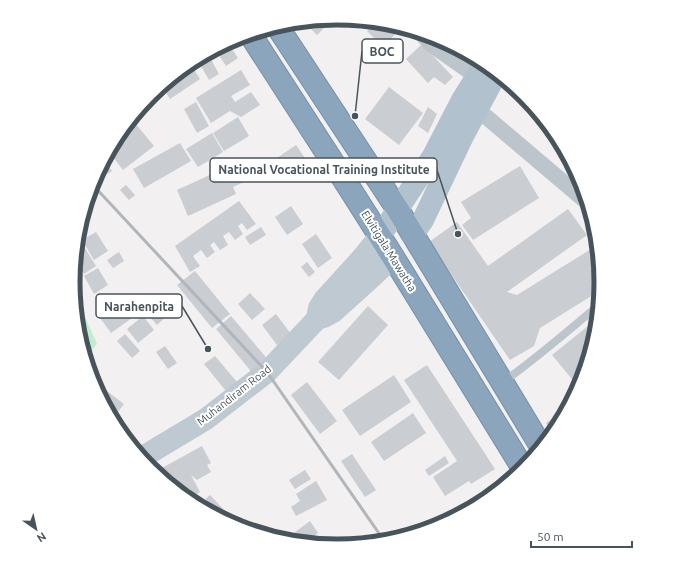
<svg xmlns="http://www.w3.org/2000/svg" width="675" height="565" font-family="Ubuntu,sans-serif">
	<rect width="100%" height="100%" fill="#f2f0f0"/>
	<path fill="#c0edcf" d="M74,292L97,344L85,358L78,334Z"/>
	<path fill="#cacdd2" d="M334,18L317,35L303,21L320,20Z
		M376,22L389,23L402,27L383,47L367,31Z
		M228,43L238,58L226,66L215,49Z
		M422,44L453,77L445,85L434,77L428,83L406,59Z
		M208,54L219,74L209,80L197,59Z
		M190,63L200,79L170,99L162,86Z
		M241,70L250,85L231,96L235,102L251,92L260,105L241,117L230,111L211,123L196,98Z
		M389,87L423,113L399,145L365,119Z
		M196,102L209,126L197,133L184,109Z
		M428,107L437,114L428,133L418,126Z
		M238,117L249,136L224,151L213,133Z
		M135,123L154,146L123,170L109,152L118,135Z
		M212,133L223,152L198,167L186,149Z
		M180,143L191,161L144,188L133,169Z
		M296,145L305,158L277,177L268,164Z
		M104,161L112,171L107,174L101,167Z
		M236,163L244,182L233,187L236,194L188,216L177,190Z
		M520,166L539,198L473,240L462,225L471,218L461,202Z
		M126,185L135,195L129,200L120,190Z
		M239,201L256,224L247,230L242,223L238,226L243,234L235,240L229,232L223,236L228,245L220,250L214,242L210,245L215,252L207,258L201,250L193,256L200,266L190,272L175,246Z
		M291,206L303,224L287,235L275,217Z
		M568,209L587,235L507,292L517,295L596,246L599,249L602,283L601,290L540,328L534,346L510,360L429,242L457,222L488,266Z
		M261,227L266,235L250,245L245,237Z
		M96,232L108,251L94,260L82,240Z
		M316,234L332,258L318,268L302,244Z
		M83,245L96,266L84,274L75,260L76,249Z
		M119,252L124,261L113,268L107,260Z
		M307,262L315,272L309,277L301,267Z
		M98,268L108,285L94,294L84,276Z
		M195,271L230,314L212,328L177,285Z
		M250,293L265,309L252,320L238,304Z
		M125,295L139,313L111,333L98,315Z
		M152,296L168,315L157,325L140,306Z
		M368,306L388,325L339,380L318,362Z
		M276,314L291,334L277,345L262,325Z
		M143,316L154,330L138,343L127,329Z
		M231,316L270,362L254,375L216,329Z
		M598,318L597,334L584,378L576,384L552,355Z
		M125,334L140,351L132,358L117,341Z
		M165,346L177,363L168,369L156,352Z
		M215,356L237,382L226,391L204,364Z
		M427,365L495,469L471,484L462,470L469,481L445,496L433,477L457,461L404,380Z
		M394,375L411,402L360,436L342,410Z
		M307,382L337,421L320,434L291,395Z
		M104,389L124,404L112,420L99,395Z
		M570,405L557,430L553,435L546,423Z
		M413,413L426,433L384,461L371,442Z
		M202,446L211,463L207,465L211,472L197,480L191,475L200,492L187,499L172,487L162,468Z
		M352,454L376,490L365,497L341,461Z
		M445,456L449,463L429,476L425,470Z
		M305,470L311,479L295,489L289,480Z
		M316,481L327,500L296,516L291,507L300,501L296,494Z
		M210,495L230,516L225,521L198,506Z
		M310,521L318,533L303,544L297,543L291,535Z"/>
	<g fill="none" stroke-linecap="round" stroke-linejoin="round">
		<g stroke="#7590a8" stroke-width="24">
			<path id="highway" d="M277,26L398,210L542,448
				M250,34L350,189L393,257L524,470"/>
		</g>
		<path stroke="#bcc5cc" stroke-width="8" d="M503,382C537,358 568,331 600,304"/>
		<path stroke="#bcc5cc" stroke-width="16" d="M420,32L432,45L476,76
			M468,104L477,109L589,204"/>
		<path stroke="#bec9d2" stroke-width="22" d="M317,319L319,308L324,300L363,257L380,236
			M141,458L206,419L267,372L317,319L326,316L333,312L374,275L393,257"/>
		<path stroke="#b1c1cd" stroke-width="22" d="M413,235L423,220L463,136L493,80L497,73
			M380,236L433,156L462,100L485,63"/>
		<use href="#highway" stroke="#8aa5bc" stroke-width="22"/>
		<path stroke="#b2b5b9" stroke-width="3" d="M92,184L267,372L385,542"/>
	</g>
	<g text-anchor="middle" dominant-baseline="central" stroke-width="4" stroke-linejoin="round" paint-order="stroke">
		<g font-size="11" fill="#48545c" stroke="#fff">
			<text transform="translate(389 251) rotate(58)">Elvitigala Mawatha</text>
			<text transform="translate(234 395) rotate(-38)">Muhandiram Road</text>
		</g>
	</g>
	<path d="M0 0H675V565H0ZM80 282a257 257 0 1 1 514 0a257 257 0 1 1-514 0Z" fill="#fff" fill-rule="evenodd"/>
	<path fill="none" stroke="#48545c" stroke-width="5" d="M80 282a257 257 0 1 1 514 0a257 257 0 1 1-514 0Z"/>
	<path fill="none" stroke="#48545c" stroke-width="1.5" d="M355 116L362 51M458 234L437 170M208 349L182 306"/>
	<g fill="#48545c" stroke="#fff" stroke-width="1.5">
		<circle cx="355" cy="116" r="4"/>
		<circle cx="458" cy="234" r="4"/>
		<circle cx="208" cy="349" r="4"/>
	</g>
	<g fill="#fff" stroke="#48545c" stroke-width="1.5">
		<rect x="362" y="39" width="41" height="24" rx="4"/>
		<rect x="210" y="158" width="227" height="24" rx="4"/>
		<rect x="96" y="294" width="86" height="24" rx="4"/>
	</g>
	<g font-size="12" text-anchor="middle" font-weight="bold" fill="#48545c">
		<text x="382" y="56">BOC</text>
		<text x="324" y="174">National Vocational Training Institute</text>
		<text x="139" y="311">Narahenpita</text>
	</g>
	<g transform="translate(36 529) rotate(146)" stroke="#ffffff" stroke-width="3" paint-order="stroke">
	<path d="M0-3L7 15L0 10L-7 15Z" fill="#48545c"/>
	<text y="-6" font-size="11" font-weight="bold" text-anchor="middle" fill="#48545c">N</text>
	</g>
	<path d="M531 541v6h101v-6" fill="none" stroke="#48545c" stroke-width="2"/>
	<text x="537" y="541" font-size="12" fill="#48545c" stroke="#ffffff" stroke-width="3" paint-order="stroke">50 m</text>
</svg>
